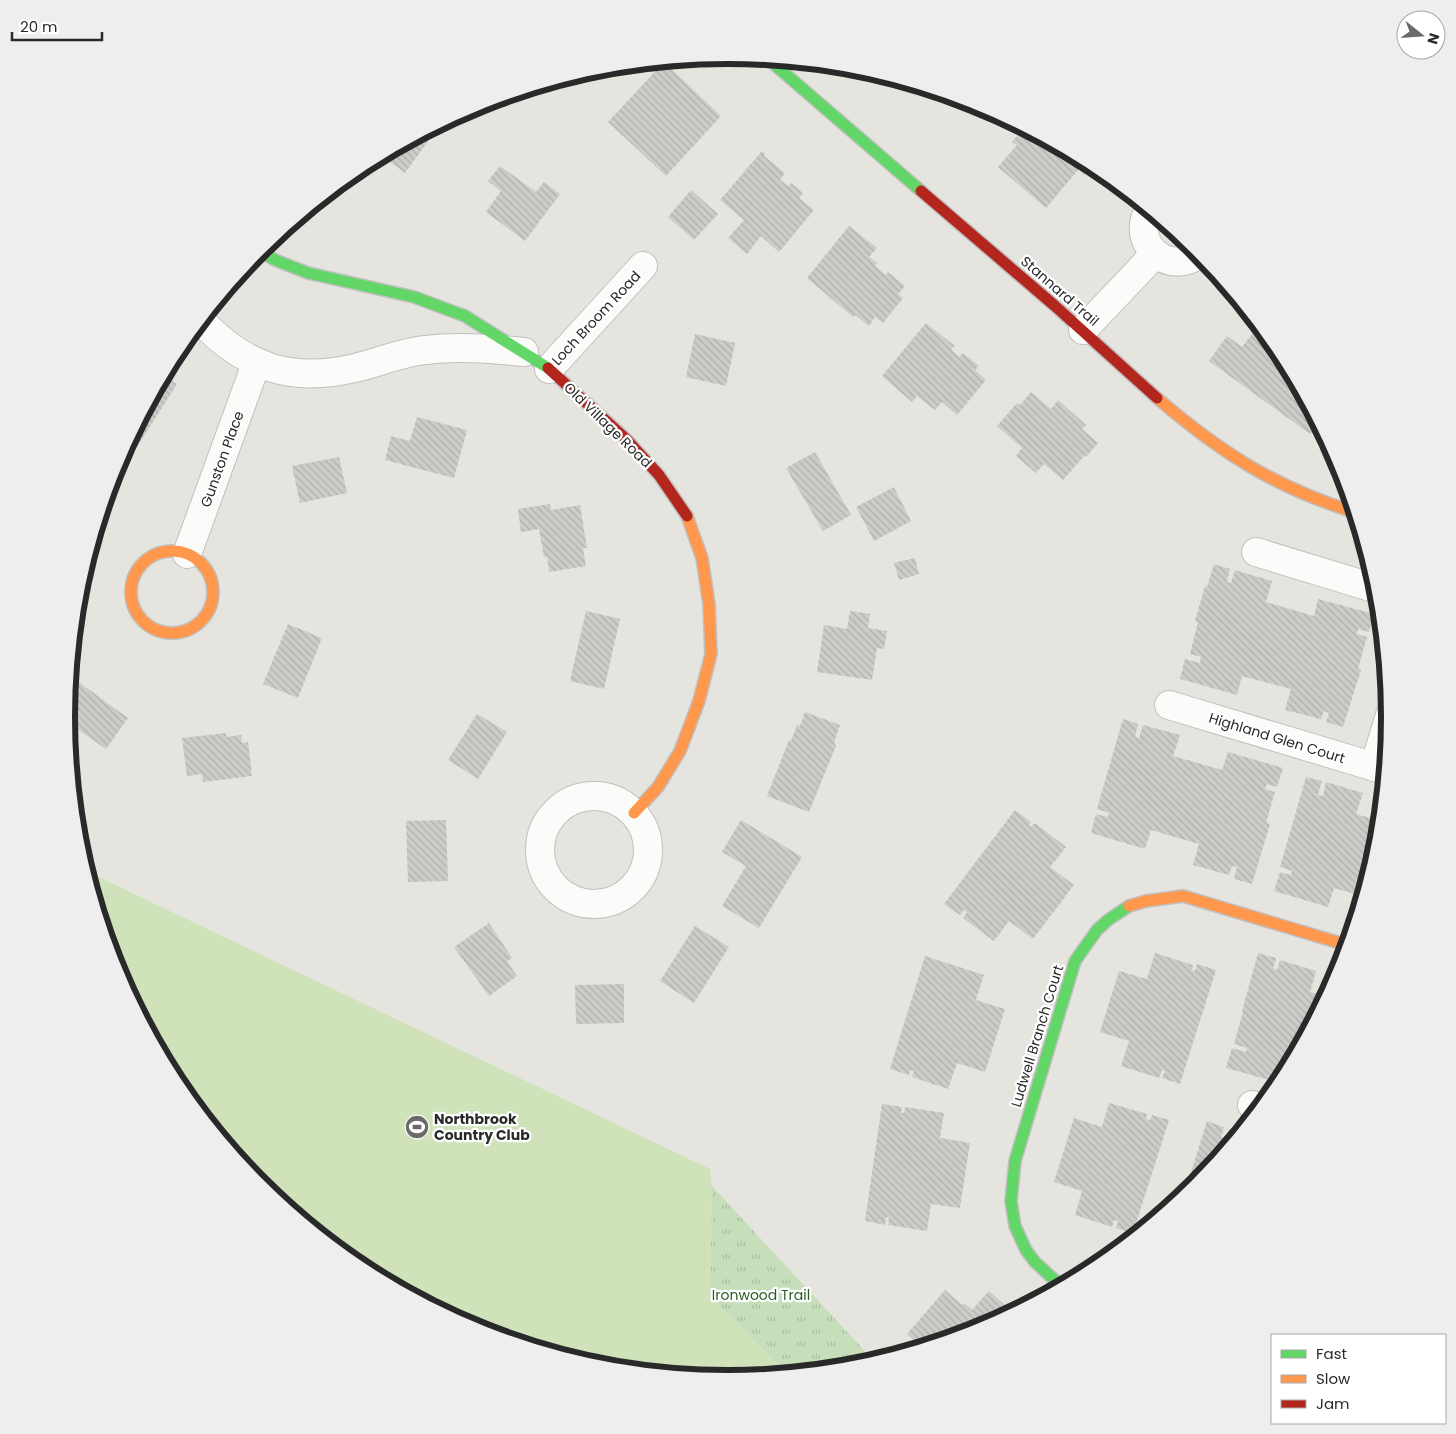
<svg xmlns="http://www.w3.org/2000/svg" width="1456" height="1434" font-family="Poppins,sans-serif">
	<defs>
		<pattern id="grass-tufts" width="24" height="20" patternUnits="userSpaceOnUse" patternTransform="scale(1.25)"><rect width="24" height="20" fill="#c7debb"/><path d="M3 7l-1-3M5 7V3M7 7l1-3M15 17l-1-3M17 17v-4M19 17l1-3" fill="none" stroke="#abbea1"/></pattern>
		<pattern id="building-back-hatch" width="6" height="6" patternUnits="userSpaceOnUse" patternTransform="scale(1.25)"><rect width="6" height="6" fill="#ceccc8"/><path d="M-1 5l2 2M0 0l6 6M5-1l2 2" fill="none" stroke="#b1afac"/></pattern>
	</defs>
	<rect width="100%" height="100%" fill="#e6e4df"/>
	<path fill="url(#grass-tufts)" d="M712,1186L863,1349L870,1362L857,1366L786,1373L710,1296Z"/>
	<path fill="#cfe2ba" d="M86,871L710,1169L712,1186L710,1296L786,1373L728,1379L599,1366L474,1328L360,1267L260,1185L177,1085L116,970Z"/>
	<path fill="url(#building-back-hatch)" d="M664,62L721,116L666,176L608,122Z
		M1024,128L1093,165L1084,175L1079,169L1046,208L998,167L1017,145L1012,142Z
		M421,134L429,140L405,173L381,155Z
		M762,151L765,154L764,156L785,173L780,180L788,186L791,183L803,193L799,198L814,210L779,252L761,236L747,254L728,238L744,220L720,200Z
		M500,166L536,192L544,182L560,194L525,241L486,212L501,191L488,181Z
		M691,190L718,214L694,240L668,217Z
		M849,226L877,248L869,257L877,263L875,266L886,275L888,272L905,286L898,294L903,298L883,323L875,317L869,326L855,315L853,317L807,278Z
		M926,323L955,346L951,349L959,357L963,353L979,366L975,370L986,380L957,415L942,402L935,410L917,396L912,402L882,376Z
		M1259,325L1279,349L1318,423L1310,434L1209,361L1227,336L1242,347Z
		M695,334L735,343L726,386L686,377Z
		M164,375L177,384L132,455L124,450Z
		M1031,392L1051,409L1058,400L1086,425L1082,429L1098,443L1086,457L1085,455L1063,480L1044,464L1036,473L1016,456L1022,448L997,426L1017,403L1020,405Z
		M417,417L467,430L454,478L385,460L391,436L410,441Z
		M815,452L851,515L823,531L786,468Z
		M339,457L347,493L300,503L292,466Z
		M894,487L911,521L874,541L856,507Z
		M550,504L551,510L580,505L587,548H583L586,566L549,572L547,557H544L539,529L521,532L518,509Z
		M915,558L919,574L899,580L894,563Z
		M1214,564L1230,569L1227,582L1231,583L1235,570L1272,581L1266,602L1314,616L1318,599L1374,614L1369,632L1358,629L1357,634L1367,637L1358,669L1361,670L1343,727L1326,722L1329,713L1324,711L1321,719L1285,710L1291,689L1242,676L1237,695L1180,679L1185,659L1200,663L1201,657L1190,654L1198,622L1195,621L1205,586L1207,587Z
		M586,611L620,619L604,689L570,681Z
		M850,611L870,614L868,628L887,631L884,649L877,648L872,680L817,672L824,625L847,629Z
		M288,624L322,638L298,698L263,684Z
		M73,678L128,718L106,749L66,721L69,682Z
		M805,712L840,725L834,742L836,746L809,812L767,796L789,740L791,741L797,725L800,726Z
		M477,714L507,732L478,779L448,760Z
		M1123,719L1138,724L1135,737L1139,738L1143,725L1180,735L1173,756L1222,770L1228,752L1283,768L1277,787L1267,784L1265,789L1275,792L1266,823L1270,824L1252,884L1234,879L1237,867L1232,866L1229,875L1193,865L1199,844L1151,830L1145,849L1091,833L1096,814L1108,817L1109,813L1097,809Z
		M226,733V737L241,735L242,743L248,742L252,776L203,782L202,774L187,776L182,738Z
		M1306,777L1322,781L1318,795L1323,796L1326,782L1363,793L1356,814L1380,821L1377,846L1362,896L1334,888L1328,907L1274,891L1280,872L1291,875L1292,871L1280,867Z
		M1015,810L1031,822L1029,825L1031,827L1035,823L1066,847L1050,867L1074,885L1033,939L1009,921L994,941L963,918L967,912L964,910L960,915L944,904Z
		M446,820L448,881L408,882L406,821Z
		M741,820L802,857L759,928L722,906L746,866L722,852Z
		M489,923L512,958L507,961L517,976L489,996L454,947Z
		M695,926L729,947L694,1003L660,981Z
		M1155,953L1193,965L1192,970L1195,971L1197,964L1216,970L1180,1084L1162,1078L1165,1071L1162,1070L1159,1078L1121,1066L1129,1041L1100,1032L1119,971L1147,979Z
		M1258,953L1276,958L1273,968L1277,970L1280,960L1316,971L1310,992L1326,996L1280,1083L1226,1068L1232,1048L1246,1052L1247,1048L1234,1044L1243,1012L1242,1011Z
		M925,956L984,975L976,1000L1005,1009L985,1072L957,1063L948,1089L912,1077L914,1071L910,1070L909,1075L890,1069Z
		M624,984V1023L576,1024L575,985Z
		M1109,1103L1147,1114L1146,1119L1150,1120L1152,1115L1169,1120L1133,1233L1116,1228L1118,1221L1114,1220L1112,1227L1075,1215L1082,1191L1054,1182L1074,1118L1102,1127Z
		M882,1104L902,1107L901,1113H904L905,1107L944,1113L940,1138L970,1143L960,1208L931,1204L927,1231L888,1225L889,1217H886L885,1225L865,1221Z
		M1207,1121L1224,1127L1221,1137L1226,1138L1229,1129L1240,1132L1196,1185L1188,1191L1192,1180L1189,1179Z
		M945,1290L962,1305L964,1303L972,1310L989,1291L1008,1308L1012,1304L1017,1309L981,1329L921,1347L907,1334Z"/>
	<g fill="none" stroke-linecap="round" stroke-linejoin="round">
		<g stroke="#c0c0c0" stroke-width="30">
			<path id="street" d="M1149,210C1129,244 1170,278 1200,253
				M201,321C246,368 292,383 355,368C378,363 402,352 425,350C458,346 490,349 524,352
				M1083,330L1155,254
				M549,369L643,266
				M1256,552L1377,589
				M187,554L256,364
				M1169,705L1385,770
				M1374,767L1390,715
				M540 850a54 54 0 1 1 108 0a54 54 0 1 1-108 0Z
				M1252,1105L1260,1107"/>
		</g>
		<g stroke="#c0c0c0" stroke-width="14">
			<path id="fast" d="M768,59L921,191
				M259,250L275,260L308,273L414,297L465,316L548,368
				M1061,1286L1035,1262L1026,1250L1015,1226L1011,1201L1015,1161L1075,961L1097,930L1108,920L1129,906"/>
		</g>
		<g stroke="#c0c0c0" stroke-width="14">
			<path id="slow" d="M1157,398C1220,452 1274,487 1354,512
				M131 592a41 41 0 1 1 82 0a41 41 0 1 1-82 0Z
				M634,813L658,787L680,751L699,701L711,654L709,604L702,558L687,516
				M1129,906L1146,901L1183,896L1347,945"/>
		</g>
		<g stroke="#c0c0c0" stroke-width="14">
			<path id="jam" d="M921,191L1055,306L1157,398
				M548,368L626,439L659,475L687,516"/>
		</g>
		<use href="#street" stroke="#fbfbfa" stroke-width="28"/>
		<use href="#fast" stroke="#63d668" stroke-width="11"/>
		<use href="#slow" stroke="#ff974d" stroke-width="11"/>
		<use href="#jam" stroke="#b3261e" stroke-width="11"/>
	</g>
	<defs>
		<g id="stadium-disc" transform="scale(1.25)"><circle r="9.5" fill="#6b6a69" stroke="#fff"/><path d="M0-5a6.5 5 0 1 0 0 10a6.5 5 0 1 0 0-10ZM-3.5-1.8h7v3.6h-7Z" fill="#fff"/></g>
	</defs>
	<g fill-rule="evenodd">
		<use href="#stadium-disc" x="417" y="1127"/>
	</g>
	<g text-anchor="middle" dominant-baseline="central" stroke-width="4.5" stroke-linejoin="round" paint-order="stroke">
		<g font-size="14" fill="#292929" stroke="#fff">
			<text transform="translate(1060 291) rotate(41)">Stannard Trail</text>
			<text transform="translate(596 318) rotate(-47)">Loch Broom Road</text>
			<text transform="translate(608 425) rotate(44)">Old Village Road</text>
			<text transform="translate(222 459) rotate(-70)">Gunston Place</text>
			<text transform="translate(1277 738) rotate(17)">Highland Glen Court</text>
			<text transform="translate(1037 1036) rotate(-73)">Ludwell Branch Court</text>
		</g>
		<g font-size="14" font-weight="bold" fill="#292929" stroke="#fff" text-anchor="start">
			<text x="434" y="1119">Northbrook<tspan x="434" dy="16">Country Club</tspan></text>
		</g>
		<g font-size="14" fill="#295d21" stroke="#fff">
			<text x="761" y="1295">Ironwood Trail</text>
		</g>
	</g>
	<path d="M0 0H1456V1434H0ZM75 717a653 653 0 1 1 1306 0a653 653 0 1 1-1306 0Z" fill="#eee" fill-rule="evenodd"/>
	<path fill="none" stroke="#292929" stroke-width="6" d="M75 717a653 653 0 1 1 1306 0a653 653 0 1 1-1306 0Z"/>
	<rect x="1271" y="1334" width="175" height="90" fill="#ffffff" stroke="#a9a9a9"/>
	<rect x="1281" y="1350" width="25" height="8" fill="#63d668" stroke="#a9a9a9"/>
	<text x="1316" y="1359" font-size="15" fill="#292929">Fast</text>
	<rect x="1281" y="1375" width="25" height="8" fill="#ff974d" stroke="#a9a9a9"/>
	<text x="1316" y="1384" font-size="15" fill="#292929">Slow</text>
	<rect x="1281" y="1400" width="25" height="8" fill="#b3261e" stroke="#a9a9a9"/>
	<text x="1316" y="1409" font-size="15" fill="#292929">Jam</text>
	<g transform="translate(1421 35) rotate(107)"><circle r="24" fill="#ffffff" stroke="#a9a9a9"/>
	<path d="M0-4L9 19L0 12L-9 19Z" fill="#6b6a69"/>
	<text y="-8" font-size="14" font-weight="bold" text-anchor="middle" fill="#292929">N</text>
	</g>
	<path d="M12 32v8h90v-8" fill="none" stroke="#292929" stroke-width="2.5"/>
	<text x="20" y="32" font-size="15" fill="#292929" stroke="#ffffff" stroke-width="4" paint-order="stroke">20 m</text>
</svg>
